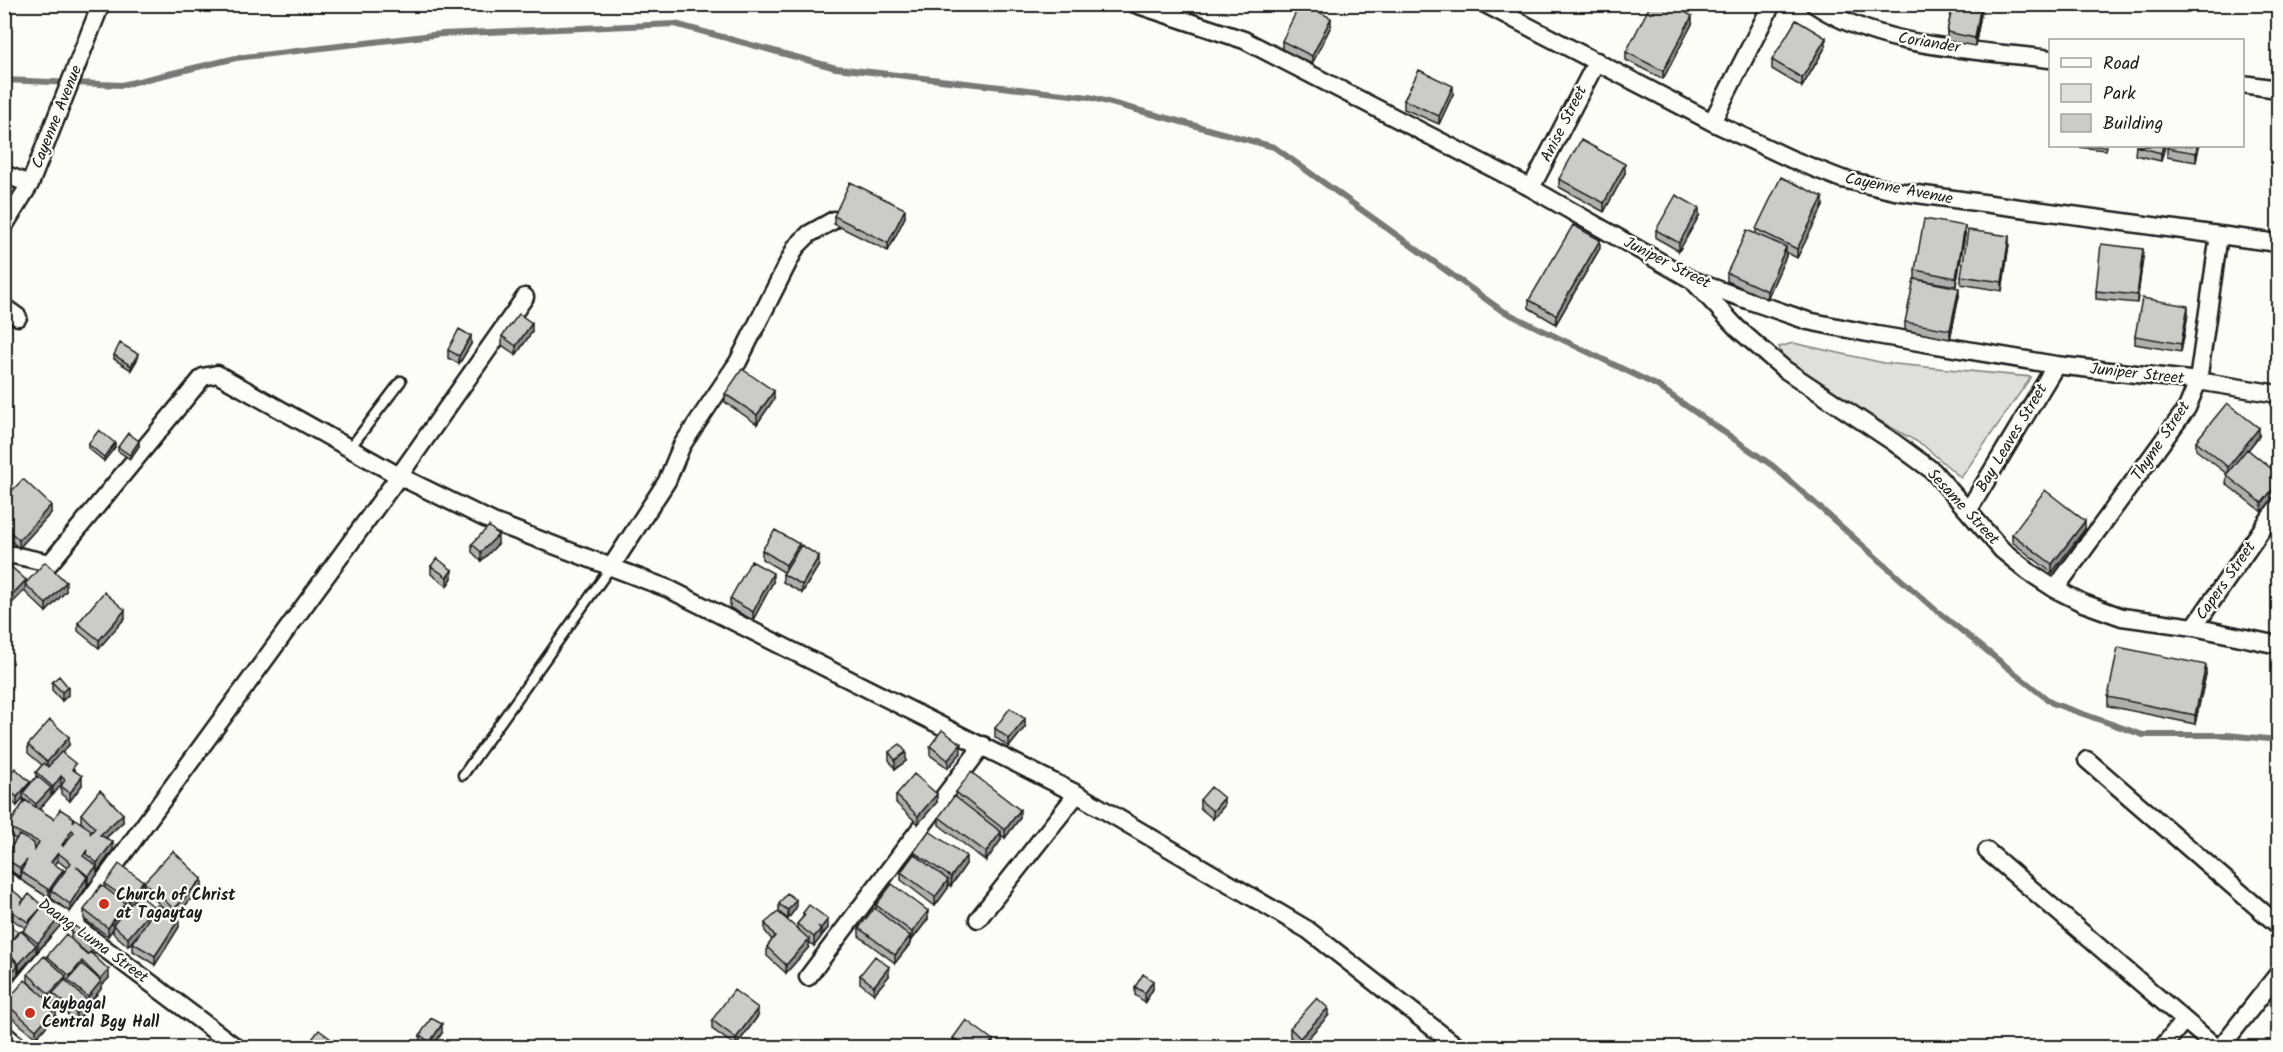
<svg xmlns="http://www.w3.org/2000/svg" width="2283" height="1052" font-family="Kalam,sans-serif">
	<rect width="100%" height="100%" fill="#fdfcf7"/>
	<filter id="ink" filterUnits="userSpaceOnUse"><feTurbulence type="fractalNoise" baseFrequency=".0167" numOctaves="2"/><feDisplacementMap in="SourceGraphic" scale="12" xChannelSelector="R" yChannelSelector="G"/><feConvolveMatrix kernelMatrix="1 2 1 2 8 2 1 2 1" color-interpolation-filters="sRGB"/></filter>
	<g filter="url(#ink)">
		<path fill="#e0dfdb" stroke="#7e7e7c" stroke-width="1.5" d="M1793,343L1884,363L2031,377L1961,478L1923,445L1857,408L1784,360L1779,347Z"/>
		<g fill="none" stroke-linecap="round" stroke-linejoin="round">
			<path stroke="#797876" stroke-width="6" d="M4,80L122,85L236,58L442,34L675,24L836,68L1089,97L1274,147L1501,310L1656,385L1773,466L1932,607L2052,703L2143,735H2227L2278,740"/>
			<g stroke="#1c1c1c" stroke-width="13">
				<path id="lane" d="M350,448L401,381
					M463,775L611,567"/>
			</g>
			<g stroke="#1c1c1c" stroke-width="21">
				<path id="street" d="M1135,4L1244,40L1531,188L1692,280L1750,301L1808,321L1877,335L2056,365L2198,381L2278,394
					M1485,4L1712,122L1791,159L1842,179L1895,191L2278,243
					M1814,4C1882,49 1972,49 2050,59
					M2242,84L2278,89
					M1712,122L1772,4
					M4,174L30,184
					M1531,188L1597,61
					M4,226L30,184L101,4
					M1695,283L1737,328L1784,369L1892,441L1933,471L2002,550L2029,572L2055,589L2083,603L2122,617L2194,627L2278,645
					M4,307L18,317
					M1968,511L2056,365
					M4,557L13,555L50,563L203,377L217,374L399,476L493,522L669,589L1077,794L1308,930L1459,1048
					M611,567L667,481L682,445L738,362L796,247L809,234L834,220
					M2055,589L2187,408L2198,381L2219,235
					M2194,627L2278,506
					M2087,760L2278,925
					M1987,851L2217,1048
					M4,879L72,924L237,1048
					M978,919L1077,794
					M808,977L983,745
					M4,1007L72,924L399,476L525,297
					M2162,1048L2184,1020
					M2220,1048L2278,974"/>
			</g>
			<g stroke="#1c1c1c" stroke-width="27">
				<path id="secondary" d="M4,1038L16,1048"/>
			</g>
			<use href="#lane" stroke="#fdfcf7" stroke-width="8"/>
			<use href="#street" stroke="#fdfcf7" stroke-width="16"/>
			<use href="#secondary" stroke="#fdfcf7" stroke-width="22"/>
		</g>
		<path fill="#afafac" stroke="#1c1c1c" stroke-width="1.5" fill-rule="evenodd" d="M1953,4H1983L1975,46L1947,41V32Z
			M1692,24L1663,79L1626,60V52Z
			M1331,26L1312,64L1282,49V41Z
			M1826,46L1802,87L1772,69V60Z
			M1453,94L1439,124L1404,109V100Z
			M2077,146H2107L2106,150L2077,147Z
			M2136,146H2165L2161,161L2135,155Z
			M2199,146L2196,162L2167,157V148Z
			M1625,173L1604,212L1559,187V179Z
			M1823,206L1797,258L1786,252V256L1767,299L1727,281V273L1756,234V229Z
			M834,216L905,217L888,251L834,224Z
			M1699,216L1679,251L1656,238V230Z
			M1965,234L1956,286L1915,279V270Z
			M2009,244L2002,291L1961,284V276Z
			M1600,248L1556,324L1529,308V300Z
			M2143,257L2137,303L2096,299V291Z
			M1959,296L1950,339L1905,330V322Z
			M2188,314L2181,352L2135,344V336Z
			M532,332L516,355L502,345V336Z
			M471,344L459,364L448,358V350Z
			M114,355L138,358L131,370L114,359Z
			M725,394L774,399L757,424L725,402Z
			M2259,436L2248,450L2278,474L2262,512L2226,484L2227,474L2196,450V441Z
			M88,444L115,447L104,461L88,448Z
			M139,446L130,459L118,451V447Z
			M4,499L51,513L19,548L4,535Z
			M2085,529L2052,573L2012,542V534Z
			M472,544H498L481,561L472,552Z
			M799,548L819,565L802,593L783,582V574L784,572L762,559V550Z
			M431,566L452,578L447,586L431,574Z
			M773,582L753,620L730,608V599Z
			M26,583L66,591L46,612L25,592V590L4,611Z
			M125,618L99,648L78,631V623Z
			M2206,674L2195,724L2108,706V697Z
			M52,682L68,695L62,701L52,690Z
			M1025,727L1009,747L995,737V728Z
			M28,745H69L62,753L76,772L82,785L70,801L61,794V785L53,795L51,793V796L39,810L54,819L74,820L84,825L81,822V814L123,822L106,838L113,850L97,871V875L88,885L87,884V886L70,912L51,898V896L49,898L21,880V875L20,877L4,866V858L16,839L8,835V827L24,802L23,798L17,806L6,796V799L4,802V780L30,784L36,778V772L42,765L28,753ZM58,861L67,868L63,873L55,864Z
			M930,746L961,753L948,768L930,755Z
			M889,752L906,761L895,769L889,760Z
			M956,792L1020,818L1005,838L1001,835V840L986,861L939,825V817L956,797Z
			M896,795L937,802L918,824L896,803Z
			M1200,800L1224,806L1213,819L1200,808Z
			M914,852L966,864L951,886L948,884V888L935,906L901,880V872L914,855Z
			M144,882L202,887L175,916L179,927L155,965L133,951V943L140,933L128,946L113,933V929L108,936L84,919V910L105,888V884L143,889L139,894L154,910L167,911L144,890Z
			M4,884L24,901L60,926L38,951L36,950V953L19,972L18,971V974L5,985ZM13,920L25,928L23,931V934H18L5,921L10,925Z
			M779,904L796,908L788,919L779,912Z
			M876,905L928,919L912,940L910,938V944L895,963L859,936V928L876,910Z
			M803,913L828,928L814,946L809,942V947L786,973L767,956V947L772,940L765,931V923L797,928V924L803,917Z
			M71,931L96,951L93,955L109,978L101,986V989L88,1005H87V1009L76,1022L53,1001V997L50,1001L56,1015L36,1038L5,1012V1003L36,989L28,982V974L47,959V956L71,938ZM76,944L88,954L87,955Z
			M860,975L889,976L874,994L860,983Z
			M1135,987L1153,989L1145,1002L1135,995Z
			M758,1016L736,1046L712,1029V1020Z
			M1328,1016L1300,1047L1290,1037V1028Z
			M442,1033L432,1047H427L420,1043V1035Z
			M953,1038L993,1047H956L953,1046Z"/>
		<path fill="#8f8e8c" stroke="#1c1c1c" stroke-width="1.5" d="M1981,4H1983L1975,46V38Z
			M1692,16V24L1663,79V71Z
			M1331,18V26L1312,64V56Z
			M1826,38V46L1802,87V78Z
			M1453,86V94L1439,124V116Z
			M2163,146H2165L2161,161V153Z
			M2197,146H2199L2196,162V153Z
			M1625,164V173L1604,212V203Z
			M1823,197V206L1797,258V249Z
			M1699,208V216L1679,251V243Z
			M905,209V217L888,251V243Z
			M1965,226V234L1956,286V278Z
			M2009,236V244L2002,291V282Z
			M1600,240V248L1556,324V315Z
			M1786,247V256L1767,299V291Z
			M2143,249V257L2137,303V295Z
			M1959,288V296L1950,339V330Z
			M2188,306V314L2181,352V344Z
			M532,323V332L516,355V346Z
			M471,336V344L459,364V356Z
			M138,354V358L131,370V366Z
			M774,391V399L757,424V415Z
			M2259,428V436L2228,475V467Z
			M139,441V446L130,459V455Z
			M115,443V447L104,461V457Z
			M2278,482V491L2262,512V503Z
			M51,505V513L19,548V540Z
			M2085,521V529L2052,573V564Z
			M498,535V544L481,561V552Z
			M799,544V552L786,573V565Z
			M819,556V565L802,593V585Z
			M452,570V578L447,586V577Z
			M773,573V582L753,620V612Z
			M26,580L25,590L4,611V603Z
			M66,582V591L46,612V604Z
			M125,610V618L99,648V640Z
			M2206,665V674L2195,724V715Z
			M68,687V695L62,701V692Z
			M1025,719V727L1009,747V739Z
			M69,737V745L47,770V762Z
			M961,744V753L948,768V760Z
			M906,752V761L895,769V760Z
			M61,776V785L53,795V787Z
			M82,776V785L70,801V793Z
			M30,782V791L23,793V798L17,806V797Z
			M51,788V796L36,813V804Z
			M6,791V799L4,802V793Z
			M937,794V802L918,824V816Z
			M1224,798V806L1213,819V811Z
			M1020,810V818L1005,838V830Z
			M123,814V822L100,843V835Z
			M1001,832V840L986,861V852Z
			M113,842V850L97,872V863Z
			M58,853V861L51,870V862Z
			M966,856V864L951,886V877Z
			M27,860L21,872V875L20,877V868Z
			M97,866V875L88,885V876Z
			M63,870V878L51,890V896L49,898V890Z
			M87,877V886L70,912V904Z
			M202,879V887L174,918V909Z
			M948,880V888L935,906V897Z
			M143,881V889L129,909V901Z
			M796,900V908L788,919V910Z
			M125,903V911L113,925V929L108,936V928Z
			M154,907V916L128,946V938Z
			M928,911V919L912,940V932Z
			M13,912V920L10,925V916Z
			M60,917V926L38,951V943Z
			M179,919V927L155,965V956Z
			M828,919V928L821,936V928Z
			M821,929V937L814,946V937Z
			M910,936V944L895,963V955Z
			M809,939V947L786,973V965Z
			M96,943V951L92,956V948Z
			M36,945V953L19,972V964Z
			M18,966V974L5,985V977Z
			M889,967V976L874,994V986Z
			M109,970V978L101,986V989L88,1005V997L100,982V979Z
			M66,976V984L53,993V997L49,1002V994Z
			M1153,981V989L1145,1002V993Z
			M87,1000V1009L76,1022V1013Z
			M56,1007V1015L36,1038V1030Z
			M758,1008V1016L736,1046V1038Z
			M1328,1008V1016L1300,1047V1038Z
			M442,1024V1033L432,1047H430V1042Z
			M993,1040V1047H987Z"/>
		<path fill="#cccbc8" stroke="#1c1c1c" stroke-width="1.5" fill-rule="evenodd" d="M1300,4H1304L1331,18L1312,56L1282,41Z
			M1651,4H1670L1692,16L1663,71L1626,52Z
			M1953,4H1981L1975,38L1947,32Z
			M1796,20L1826,38L1802,78L1772,60Z
			M1419,70L1453,86L1439,116L1404,100Z
			M1581,140L1625,164L1604,203L1559,179Z
			M2135,146H2163L2161,153Z
			M2168,146H2197L2196,153L2167,148Z
			M1781,177L1823,197L1797,249L1756,229Z
			M850,182L905,209L888,243L834,216Z
			M1676,195L1699,208L1679,243L1656,230Z
			M1924,219L1965,226L1956,278L1915,270Z
			M1573,225L1600,240L1556,315L1529,300Z
			M1747,230L1786,247L1767,291L1727,273Z
			M1968,230L2009,236L2002,282L1961,276Z
			M2101,244L2143,249L2137,295L2096,291Z
			M1914,279L1959,288L1950,330L1905,322Z
			M2142,298L2188,306L2181,344L2135,336Z
			M519,314L532,323L516,346L502,336Z
			M459,329L471,336L459,356L448,350Z
			M120,343L138,354L131,366L114,355Z
			M742,369L774,391L757,415L725,394Z
			M2227,403L2259,428L2228,467L2196,441Z
			M99,430L115,443L104,457L88,444Z
			M128,433L139,441L130,455L118,447Z
			M2247,449L2278,474V482L2262,503L2226,475Z
			M23,479L51,505L19,540L4,526V499Z
			M2045,490L2085,521L2052,564L2012,534Z
			M489,526L498,535L481,552L472,544Z
			M775,530L799,544L786,565L762,550Z
			M801,545L819,556L802,585L783,574Z
			M437,558L452,570L447,577L431,566Z
			M751,561L773,573L753,612L730,599Z
			M45,562L66,582L46,604L25,584Z
			M8,564L26,580L4,603V568Z
			M104,592L125,610L99,640L78,623Z
			M2118,647L2206,665L2195,715L2108,697Z
			M59,676L68,687L62,692L52,682Z
			M1010,708L1025,719L1009,739L995,728Z
			M50,720L69,737L47,762L28,745Z
			M942,730L961,744L948,760L930,746Z
			M900,744L906,752L895,760L889,752Z
			M61,752L76,764L72,769L82,776L70,793L61,786L65,780L61,776L53,787L36,772L44,763L48,767Z
			M15,768L30,782L17,797L4,786V780Z
			M971,772L1020,810L1005,830L956,792Z
			M914,774L937,794L918,816L896,795Z
			M37,776L51,788L36,804L23,793Z
			M1211,787L1224,798L1213,811L1200,800Z
			M100,790L123,814L100,835L113,842L97,863L86,854L87,850L83,856L97,866L88,876L76,866L87,877L70,904L51,890L71,863L58,853L51,862L63,870L49,890L21,872L27,860L20,868L4,858L19,835L34,843L35,850L39,842L8,827L25,800L54,819L60,809L74,818L73,822L75,819L91,830L90,834L95,828L81,814ZM72,830L74,832L63,846L62,845Z
			M954,796L1001,832L986,852L939,817Z
			M929,831L966,856L951,877L914,852Z
			M173,851L202,879L174,909L144,882Z
			M914,854L948,880L935,897L901,872Z
			M119,864L143,881L129,901L105,884Z
			M4,884L24,899L20,905L29,894L44,907L46,905L60,917L38,943L23,931L41,908L28,922L13,912L10,916L4,912Z
			M892,884L928,911L912,932L876,905Z
			M101,885L125,903L108,928L84,910Z
			M787,893L796,900L788,910L779,904Z
			M139,894L154,907L128,938L113,925Z
			M157,905L179,919L155,956L133,943Z
			M809,905L828,919L821,928L818,926L821,929L814,937L797,924L805,915L803,913Z
			M874,908L910,936L895,955L859,928Z
			M778,912L809,939L786,965L767,947L775,936L765,923Z
			M4,921L18,932L11,941L21,931L36,945L19,964L8,952L18,966L5,977Z
			M75,926L96,943L92,948L71,931Z
			M66,934L87,955L90,952L109,970L100,979L82,961L70,976L47,956Z
			M44,956L66,976L49,994L28,974Z
			M875,956L889,967L874,986L860,975Z
			M82,964L101,981L88,997L68,980Z
			M1143,974L1153,981L1145,993L1135,987Z
			M25,980L56,1007L36,1030L5,1003Z
			M65,980L87,1000L76,1013L53,993Z
			M734,990L758,1008L736,1038L712,1020Z
			M1317,998L1328,1008L1300,1038L1290,1028Z
			M431,1018L442,1024L430,1042L420,1035Z
			M966,1020L993,1040L987,1047H967L953,1038Z
			M319,1030L339,1045L338,1047H306Z"/>
	</g>
	<g fill="#c8321e" stroke="#fdfcf7" stroke-width="2">
		<circle cx="104" cy="904" r="6"/>
		<circle cx="30" cy="1013" r="6"/>
	</g>
	<g text-anchor="middle" dominant-baseline="central" stroke-width="4.5" stroke-linejoin="round" paint-order="stroke">
		<g font-size="16" fill="#1c1c1c" stroke="#fdfcf7">
			<text transform="translate(1929 43) rotate(9)">Coriander</text>
			<text transform="translate(57 117) rotate(-68)">Cayenne Avenue</text>
			<text transform="translate(1564 124) rotate(-63)">Anise Street</text>
			<text transform="translate(1899 189) rotate(11)">Cayenne Avenue</text>
			<text transform="translate(1667 263) rotate(27)">Juniper Street</text>
			<text transform="translate(2137 374) rotate(6)">Juniper Street</text>
			<text transform="translate(2012 438) rotate(-59)">Bay Leaves Street</text>
			<text transform="translate(2161 441) rotate(-56)">Thyme Street</text>
			<text transform="translate(1963 507) rotate(47)">Sesame Street</text>
			<text transform="translate(2226 581) rotate(-55)">Capers Street</text>
			<text transform="translate(93 941) rotate(36)">Daang Luma Street</text>
		</g>
		<g font-size="16" font-weight="bold" fill="#1c1c1c" stroke="#fdfcf7" text-anchor="start">
			<text x="116" y="895">Church of Christ<tspan x="116" dy="18">at Tagaytay</tspan></text>
			<text x="42" y="1004">Kaybagal<tspan x="42" dy="18">Central Bgy Hall</tspan></text>
		</g>
	</g>
	<rect width="2283" height="1052" fill="none" stroke="#fdfcf7" stroke-width="24"/>
	<rect x="12" y="12" width="2259" height="1028" fill="none" stroke="#1c1c1c" stroke-width="2" filter="url(#ink)"/>
	<rect x="2049" y="39" width="195" height="108" fill="#fdfcf7" stroke="#a3a29f" stroke-width="1.5"/>
	<rect x="2061" y="58" width="30" height="9" fill="#fdfcf7" stroke="#a3a29f" stroke-width="1.5"/>
	<text x="2103" y="69" font-size="18" fill="#1c1c1c">Road</text>
	<rect x="2061" y="84" width="30" height="18" fill="#e0dfdb" stroke="#a3a29f" stroke-width="1.5"/>
	<text x="2103" y="99" font-size="18" fill="#1c1c1c">Park</text>
	<rect x="2061" y="114" width="30" height="18" fill="#cccbc8" stroke="#a3a29f" stroke-width="1.5"/>
	<text x="2103" y="129" font-size="18" fill="#1c1c1c">Building</text>
</svg>
